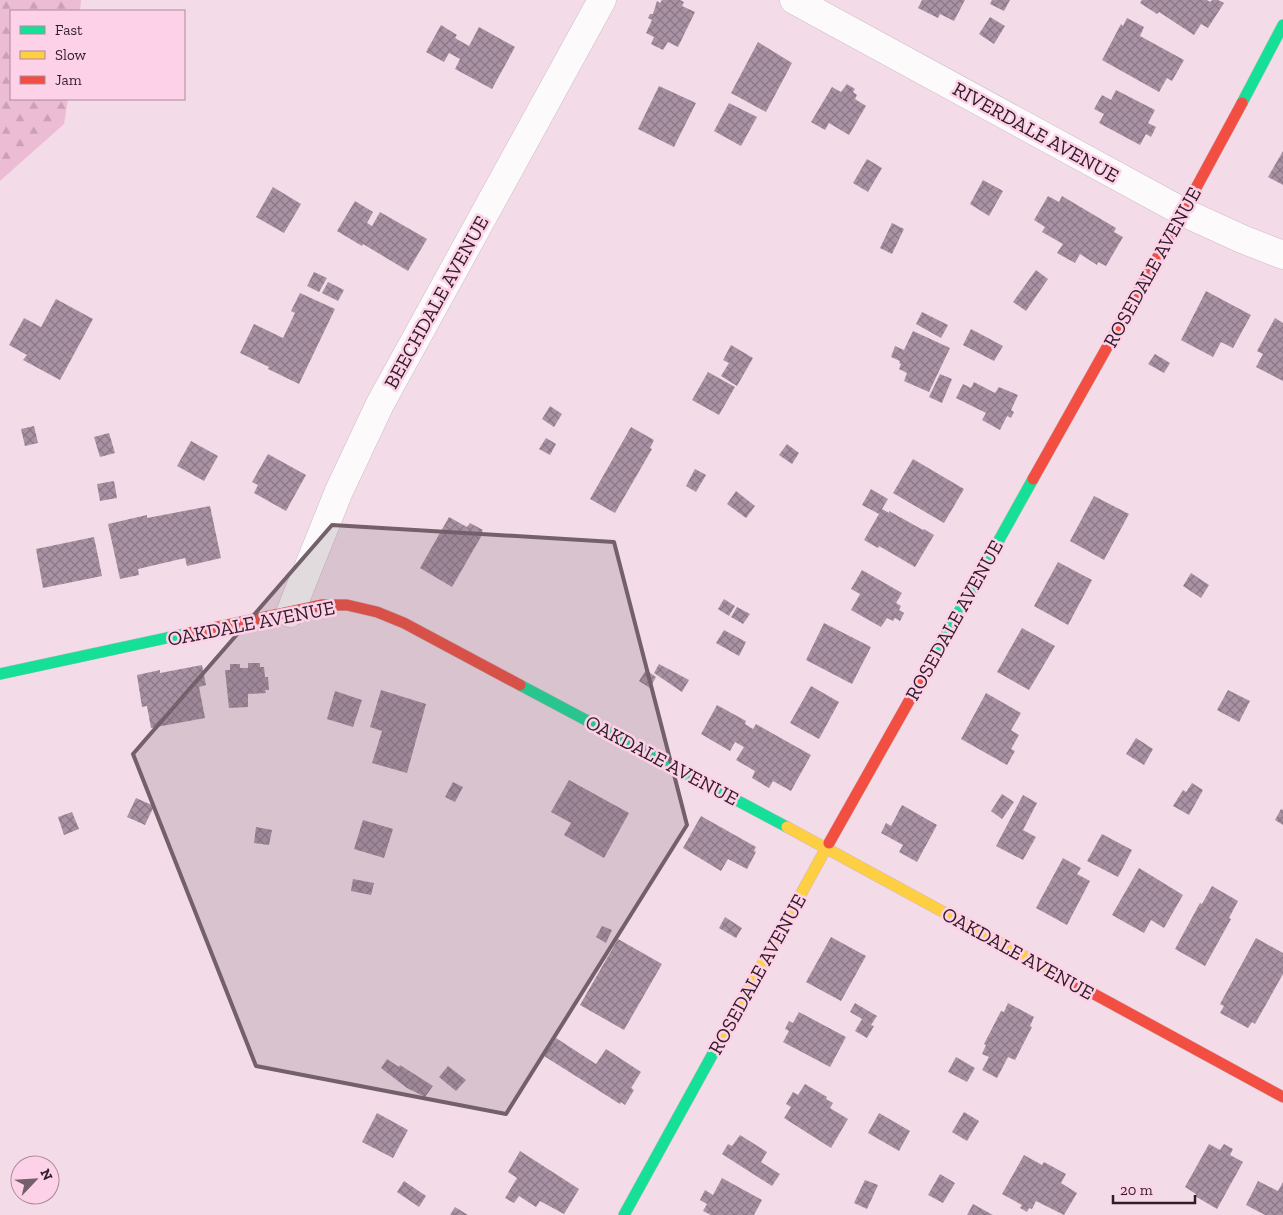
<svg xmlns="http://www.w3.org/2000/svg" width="1283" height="1215" font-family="'Zilla Slab',serif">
	<defs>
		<pattern id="forest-firs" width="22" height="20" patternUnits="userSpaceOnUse" patternTransform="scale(1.25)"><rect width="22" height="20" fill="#ecbbd4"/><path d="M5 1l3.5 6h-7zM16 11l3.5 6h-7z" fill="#cba0b6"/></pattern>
		<pattern id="building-cross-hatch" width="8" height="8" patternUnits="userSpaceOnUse" patternTransform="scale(1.25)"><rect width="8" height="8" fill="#a992a4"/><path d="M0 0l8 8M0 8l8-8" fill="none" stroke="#8a7786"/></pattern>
	</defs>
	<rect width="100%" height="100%" fill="#f3dce8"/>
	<path fill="url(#forest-firs)" d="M0,0H81L80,11H11V99H68L64,124L0,181Z"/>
	<path fill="url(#building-cross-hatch)" d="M662,0H680L684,2L682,6L695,12L678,47L668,42L663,50L651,44L654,37L646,33L652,20L648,18L650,14H653L657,1L660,3Z
		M922,0H965L954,21L940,14L938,18L918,8Z
		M992,0H1010L1004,11L990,4Z
		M1142,0H1207L1210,2L1212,0H1218L1224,3L1208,28L1201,24L1194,35L1159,12L1157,14L1140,3Z
		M990,17L1005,26L994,44L979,34Z
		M1127,18L1144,27L1140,36L1184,60L1172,81L1167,78L1159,92L1102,60L1121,24L1123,26Z
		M441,25L457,35L455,38L469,46L479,27L515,47L492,89L455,69L460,59L449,53L444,62L426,52Z
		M758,42L792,63L766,112L731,93Z
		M847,84L855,89L853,92L857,95L855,99L866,106L849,135L829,123L825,130L811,122L832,87L841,92Z
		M659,86L696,103L674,147L638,129Z
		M1116,90L1155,110L1148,123L1156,127L1151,137L1146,134L1140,145L1099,123L1104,114L1094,109L1102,95L1111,100Z
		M729,103L757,117L741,146L714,131Z
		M1283,151V185L1268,177Z
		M867,159L882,168L868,192L853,183Z
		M983,180L1003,191L989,216L970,204Z
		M273,187L301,204L284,233L256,217Z
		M1048,196L1059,202L1062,196L1116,228L1114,232L1123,237L1106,266L1098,262L1097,265L1080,254L1075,263L1057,253L1063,244L1042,232L1045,227L1034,220Z
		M355,201L373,212L367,223L372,226L380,212L427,239L408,271L363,244L362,246L337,231Z
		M892,223L904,229L892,254L880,248Z
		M1036,270L1048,279L1026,311L1013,302Z
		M314,272L327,278L319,292L307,286Z
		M328,282L344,290L338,301L322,293Z
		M1206,291L1251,315L1233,348L1221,342L1213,357L1181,340Z
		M300,293L335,309L299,384L268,369L269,367L240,353L254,324L283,338L295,313L291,311Z
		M56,299L93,319L60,380L23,360L27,355L9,345L24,318L41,327Z
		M922,312L948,325L941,338L916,324Z
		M1275,318L1283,323V381L1256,367L1263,354L1257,351Z
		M971,329L1003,346L994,361L963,345Z
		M913,331L950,348L929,392L904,381L907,373L899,369L901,364L899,363L900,361L891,357L895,346L904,350Z
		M731,345L753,358L737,386L721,376L729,363L723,360Z
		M1155,354L1170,363L1164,373L1148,364Z
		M708,372L735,387L719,415L692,400Z
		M940,374L952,379L942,403L929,397Z
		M974,382L995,393L999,387L1018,395L1011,410L1014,412L1011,418L1007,416L1000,430L982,420L986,413L956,398L963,384L971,388Z
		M550,406L562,414L554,427L542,419Z
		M34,426L38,443L25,446L21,429Z
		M631,427L654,440L650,448L652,449L615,513L590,499Z
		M109,433L115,453L100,457L94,437Z
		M546,438L556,444L550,455L539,449Z
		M191,441L218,456L204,481L177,466Z
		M787,444L799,453L792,464L779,455Z
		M268,454L306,475L286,511L254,493L258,485L252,482Z
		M913,459L964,489L944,523L893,493Z
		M695,469L706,475L696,492L686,486Z
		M114,481L117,498L100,501L97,484Z
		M871,489L888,499L882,509L889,513V511L923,530L924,529L934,535L915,567L879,546L878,548L864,540L879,514L862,505Z
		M736,491L755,506L746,518L727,504Z
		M1094,496L1129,514L1104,560L1070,541Z
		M210,506L221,558L187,566L185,558L138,569L139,575L120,579L108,524L147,515V518Z
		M449,517L467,527L470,523L483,530L480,535H482L452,587L420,568Z
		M94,537L102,576L43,588L36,549Z
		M1058,562L1092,580L1068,625L1034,606Z
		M862,570L902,593L896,603L901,606L899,610L904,613L900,621L895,618L893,621L887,618L881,627L851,610L860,594L851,589Z
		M1191,573L1209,585L1201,598L1183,586Z
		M724,599L735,606L729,616L718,609Z
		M737,607L750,614L743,624L731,617Z
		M824,623L871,647L852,684L806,660Z
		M1022,628L1055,646L1029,690L997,672Z
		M724,630L746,642L739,656L716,643Z
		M248,663H260V667H264L265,677H268L269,690H265L266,693L248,694V707L229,708L225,670H230V664H240V668H248Z
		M659,664L689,680L682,692L654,673Z
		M202,665L206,685L199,687L205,718L151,728L147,706L142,707L137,675L160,670V673Z
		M646,670L656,677L650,688L639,681Z
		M811,686L839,702L819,739L790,723Z
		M381,690L426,704L407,773L372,763L382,731L370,727Z
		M1228,690L1250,701L1239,722L1217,710Z
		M335,691L362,700L353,727L327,719Z
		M986,693L1021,713L1011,730L1019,735L1011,749L1015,751L1007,765L961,739Z
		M717,705L746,721L745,724L753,729L756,724L811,755L791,791L773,781L769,788L752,778L755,771L736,760L744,747L735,742L730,751L701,734Z
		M1136,738L1153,749L1144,765L1126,754Z
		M569,780L629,813L604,858L564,835L571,823L551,812Z
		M453,782L463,787L455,802L445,797Z
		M1192,783L1203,790L1189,815L1173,806L1183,790L1186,792Z
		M1002,794L1014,802L1002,819L991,811Z
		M1023,795L1037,803L1023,830L1036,837L1023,860L996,846Z
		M136,798L154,806L145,825L127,817Z
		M902,805L937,825L917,862L899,852L903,845L881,833L886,823L891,826Z
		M1281,809L1283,810V825L1275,820Z
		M72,812L79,829L64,835L58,817Z
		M701,816L756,847L754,851L756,852L747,869L728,859L721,871L683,848Z
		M363,820L393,829L384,858L354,849Z
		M256,827L272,830L269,845L254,843Z
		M1102,834L1132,850L1118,877L1087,861Z
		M1063,858L1081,868L1077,874L1090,881L1067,925L1036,908Z
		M1139,868L1183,895L1164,928L1151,920L1144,933L1112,915Z
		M353,879L374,883L371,895L351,891Z
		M1212,886L1238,901L1229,918L1231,919L1205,966L1175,949L1200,903L1202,904Z
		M725,917L742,928L736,938L719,928Z
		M602,926L612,930L606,943L596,937Z
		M831,937L866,956L841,1001L806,982Z
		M1256,938L1283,953V974L1255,1024L1252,1022L1248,1028L1220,1013L1224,1006L1220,1004Z
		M618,939L662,964L624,1030L580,1005Z
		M855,1003L877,1016L871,1025L874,1026L867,1038L855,1031L862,1019L850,1012Z
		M1008,1003L1034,1017L1030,1026L1032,1027L1015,1060L1008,1057L997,1078L982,1070L989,1057L982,1054L986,1045L984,1044L1001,1011L1004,1012Z
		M799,1012L846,1037L830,1067L783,1042L789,1031L785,1029L789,1021L793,1023Z
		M556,1038L596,1064L606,1049L641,1072L631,1088L634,1090L625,1105L621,1102L620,1104L544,1056Z
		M956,1057L975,1068L967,1082L948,1072Z
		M387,1059L399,1067L400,1065L433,1086L425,1097L407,1088L381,1068Z
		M448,1066L466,1080L456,1091L439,1077Z
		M805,1084L827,1097L826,1099L833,1103L830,1108L848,1119L831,1148L784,1118L791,1107L786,1104L793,1092L798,1095Z
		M964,1112L979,1121L967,1141L952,1132Z
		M377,1113L408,1130L393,1158L362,1142Z
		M879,1113L910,1131L899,1151L868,1133Z
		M740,1135L767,1152L761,1162L780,1174L772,1186L722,1154L728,1144L732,1146Z
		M1209,1144L1220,1150L1224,1144L1233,1149L1230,1155L1243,1162L1217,1209L1195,1196L1196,1194L1185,1187Z
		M520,1151L579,1189L564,1214L540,1201L536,1207L519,1196L514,1203L505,1198L517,1178L508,1172Z
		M1024,1155L1042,1165L1044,1162L1066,1174L1061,1183L1077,1193L1064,1215L1036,1201L1032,1209L1029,1208L1027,1212L1020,1208L1022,1205L1002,1194Z
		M940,1174L955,1183L943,1203L928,1195Z
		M722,1178L762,1200L754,1215H711L703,1211L707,1204L700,1200L705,1190L713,1195Z
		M865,1180L878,1185L867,1209L854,1203Z
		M404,1181L426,1196L419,1207L397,1192Z
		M1258,1181L1278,1191L1283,1182V1215H1265L1246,1205Z
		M973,1204L993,1215H967Z
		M455,1207L468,1215H450Z"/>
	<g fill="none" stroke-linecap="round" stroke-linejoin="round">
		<g stroke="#cebac4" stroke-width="29">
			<path id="street" d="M794,0L1183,212L1242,239L1283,255
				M290,613L339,491L380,404L602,0"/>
		</g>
		<g stroke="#cebac4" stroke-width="12">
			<path id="fast" d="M1242,103L1283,25
				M931,662L1033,479
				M0,674L189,633
				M520,685L787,827
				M624,1215L716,1048"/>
		</g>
		<g stroke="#cebac4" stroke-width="12">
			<path id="slow" d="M787,827L1061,976
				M716,1048L829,843"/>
		</g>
		<g stroke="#cebac4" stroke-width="12">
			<path id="jam" d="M1033,479L1183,212L1242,103
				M189,633L322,605H347L377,612L404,623L520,685
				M829,843L931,662
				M1061,976L1283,1097"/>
		</g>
		<use href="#street" stroke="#fdfafc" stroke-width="28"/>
		<use href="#fast" stroke="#16e098" stroke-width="11"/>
		<use href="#slow" stroke="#ffcf43" stroke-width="11"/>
		<use href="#jam" stroke="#f24e42" stroke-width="11"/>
	</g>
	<path fill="#74606b" fill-opacity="0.2" stroke="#74606b" stroke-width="4" stroke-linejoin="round" d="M332,525L614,542L687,825L506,1114L256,1066L133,754Z"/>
	<g text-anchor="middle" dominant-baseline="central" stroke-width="5" stroke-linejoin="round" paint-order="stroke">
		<g font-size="20" fill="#301d27" stroke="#fdd2e8">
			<text transform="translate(1036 132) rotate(29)">RIVERDALE AVENUE</text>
			<text transform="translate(1152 267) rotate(-61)">ROSEDALE AVENUE</text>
			<text transform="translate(436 302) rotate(-61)">BEECHDALE AVENUE</text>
			<text transform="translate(954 620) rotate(-61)">ROSEDALE AVENUE</text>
			<text transform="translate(251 623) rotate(-11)">OAKDALE AVENUE</text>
			<text transform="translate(662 760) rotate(28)">OAKDALE AVENUE</text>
			<text transform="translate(1018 953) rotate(29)">OAKDALE AVENUE</text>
			<text transform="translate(757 974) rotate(-61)">ROSEDALE AVENUE</text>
		</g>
	</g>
	<rect x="10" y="10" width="175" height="90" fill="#fdd2e8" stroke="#ab8a9b"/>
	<rect x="20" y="26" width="25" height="8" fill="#16e098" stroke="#ab8a9b"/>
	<text x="55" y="35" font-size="15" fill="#301d27">Fast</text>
	<rect x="20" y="51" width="25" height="8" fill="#ffcf43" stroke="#ab8a9b"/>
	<text x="55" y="60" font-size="15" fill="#301d27">Slow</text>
	<rect x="20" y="76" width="25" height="8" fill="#f24e42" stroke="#ab8a9b"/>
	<text x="55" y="85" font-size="15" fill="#301d27">Jam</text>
	<g transform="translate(35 1180) rotate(65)"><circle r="24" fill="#fdd2e8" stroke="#ab8a9b"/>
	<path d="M0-4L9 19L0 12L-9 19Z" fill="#74606b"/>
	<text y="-8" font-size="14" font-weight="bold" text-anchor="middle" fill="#301d27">N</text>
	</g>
	<path d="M1113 1195v8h82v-8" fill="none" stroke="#301d27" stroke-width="2.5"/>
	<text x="1120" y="1195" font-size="15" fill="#301d27" stroke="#fdd2e8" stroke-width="4" paint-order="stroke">20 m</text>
</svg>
